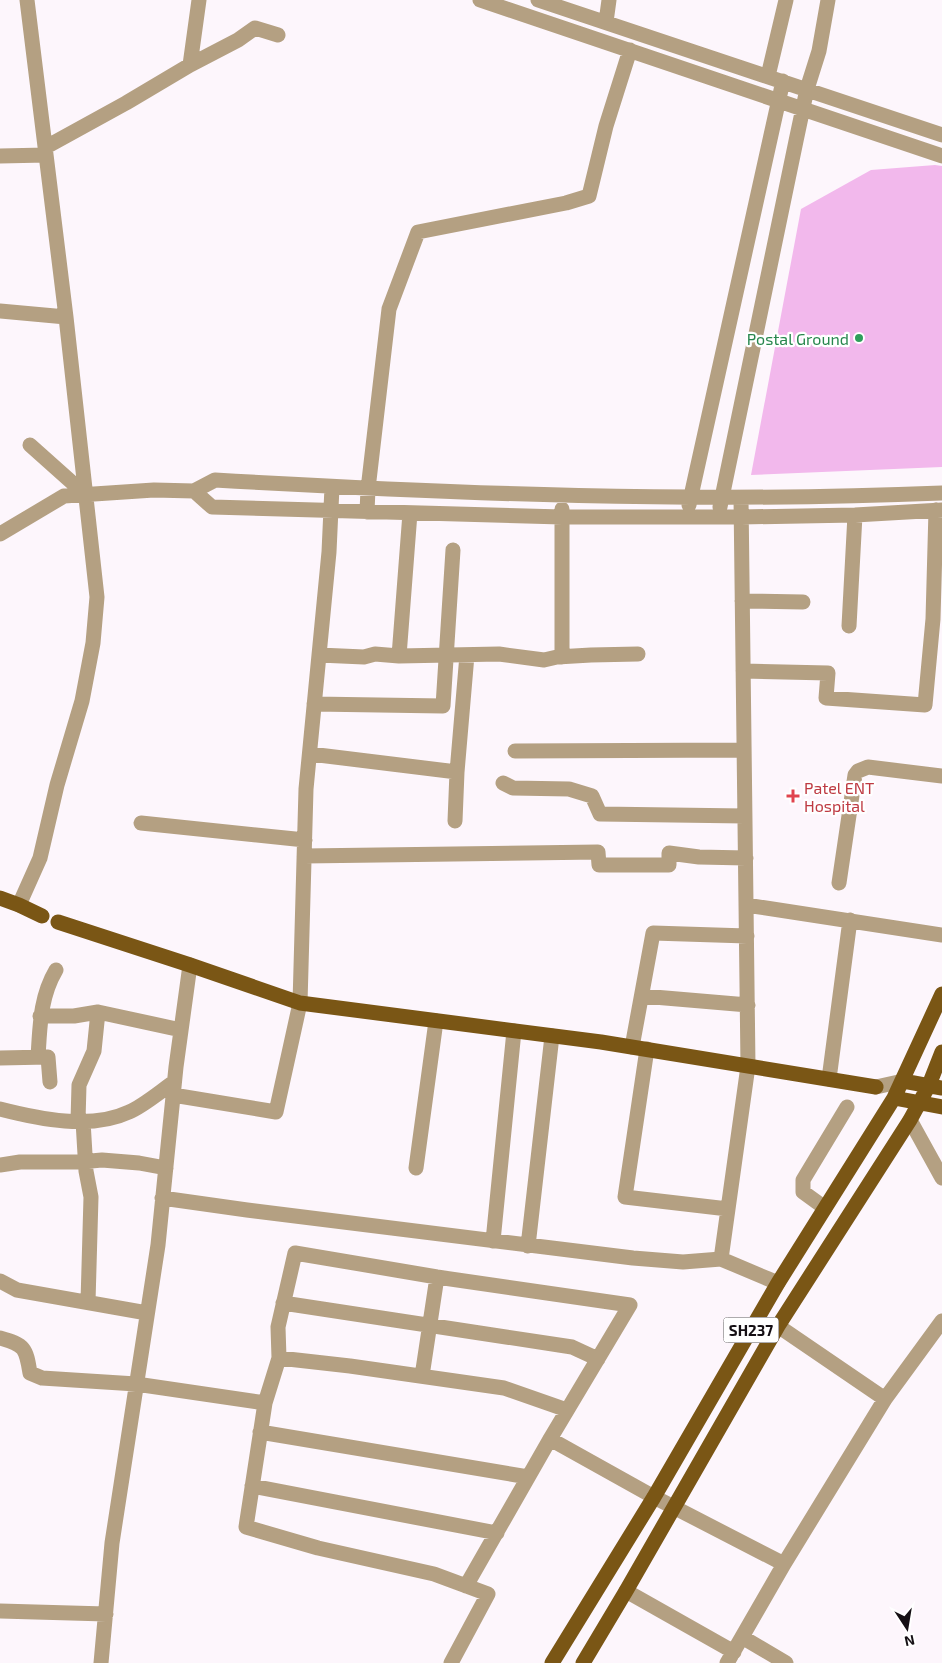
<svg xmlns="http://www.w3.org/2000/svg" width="942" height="1663" font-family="'Exo 2',sans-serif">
	<rect width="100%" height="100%" fill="#fdf6fc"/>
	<path fill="#f2b8ec" d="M935,165L942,166V467L751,475L801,209L871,170Z"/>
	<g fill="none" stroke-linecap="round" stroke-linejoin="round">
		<path stroke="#b4a082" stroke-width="15" d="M480,0L942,156
			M538,0L942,135
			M606,22L609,0
			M190,65L199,0
			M768,76L786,0
			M46,147L126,103L190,65L238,40L255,28L278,35
			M0,156L46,155
			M0,311L66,317
			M30,445L86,495
			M194,491L212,507L562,517H741L855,515L942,510
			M689,505L783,81
			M720,507L796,141L807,89L819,51L828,0
			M562,509V657
			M367,512L368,489L389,309L418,232L566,203L589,196L606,126L630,50
			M0,534L64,496L154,490L194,491L215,480C457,494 700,503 942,493
			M742,601L803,602
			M849,626L855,515
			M319,655L364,657L375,654L399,656L499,654L544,660L557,657L591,655L638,654
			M399,656L410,513
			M743,671L828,673L826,698L925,705L933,619L936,510
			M314,704L443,706L453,550
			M515,751L744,750
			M310,754L457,772
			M503,783L513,788L569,789L592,796L600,814L745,816
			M455,821L457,772L467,655
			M141,823L305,840
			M304,856L598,852L599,865H669V853L699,857L746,858
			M839,883L855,775L858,771L868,767L942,776
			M19,905L40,858L57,785L82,701L93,643L97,597L66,317L27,0
			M746,905L942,935
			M642,996L748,1005
			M40,1016H74L98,1012L181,1030
			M632,1047L653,933L747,936
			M647,1049L625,1197L728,1209
			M38,1057C40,1026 40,997 56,970
			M0,1058L48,1057L50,1082
			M829,1079L850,920
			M876,1087L903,1081
			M173,1095L276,1112L300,1003L306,789L329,552L332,487
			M0,1109C39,1119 91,1130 129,1112C142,1107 161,1091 174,1082
			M910,1120L942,1178
			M78,1121L79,1085L94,1051L98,1012
			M83,1121L86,1171L91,1197L88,1302
			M0,1165L20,1162H80L102,1160L139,1163L166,1168
			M416,1168L436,1021
			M162,1198L247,1210L633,1258L683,1262L721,1259L778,1283
			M825,1208L803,1192V1180L847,1107
			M493,1241L514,1031
			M528,1246L552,1036
			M721,1259L748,1066L741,498
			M0,1281L17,1290L147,1313
			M283,1303L572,1347L598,1359
			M778,1326L885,1399
			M0,1338C25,1345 26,1348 30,1373L42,1378L136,1384L265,1403
			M279,1358L350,1366L504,1388L567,1410
			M422,1376L437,1277
			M260,1432L528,1477
			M550,1439L654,1497L784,1564
			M252,1486L497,1533
			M626,1591L734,1652
			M0,1611L106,1614
			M742,1637L786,1663
			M101,1663L112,1543L158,1245L176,1067L190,965
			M451,1663L488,1594L434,1574L318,1548L246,1527L265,1403L279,1358L278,1327L295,1253L437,1277L630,1305L550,1439L466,1586
			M727,1663L784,1564L885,1399L942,1321"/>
		<path stroke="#7a5615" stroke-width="15" d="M0,898L19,905L42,916
			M58,922L190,965L300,1003L601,1042L876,1087
			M903,1081L942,1088
			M894,1098L942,1107
			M552,1663L654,1497L778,1283L894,1098L942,994
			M583,1663L626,1591L778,1326L910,1120L929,1085L942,1052"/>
	</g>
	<circle fill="#2e9e5b" stroke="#fff" stroke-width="2" cx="859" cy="338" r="5"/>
	<path fill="#e0444e" stroke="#fff" stroke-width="2" d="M790.5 788.5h5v5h5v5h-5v5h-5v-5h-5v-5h5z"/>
	<g text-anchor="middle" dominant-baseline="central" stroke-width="4.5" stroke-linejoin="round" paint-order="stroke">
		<rect fill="#fff" stroke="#5b575a" stroke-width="1" x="723.5" y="1317.5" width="55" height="25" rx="4"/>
		<g font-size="15" font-weight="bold" fill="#150f14">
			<text x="751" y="1330">SH237</text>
		</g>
		<g font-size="16" fill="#27864d" stroke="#fff" text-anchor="end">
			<text x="849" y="338">Postal Ground</text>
		</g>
		<g font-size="16" fill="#be3a42" stroke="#fff" text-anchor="start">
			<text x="804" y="787">Patel ENT<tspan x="804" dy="18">Hospital</tspan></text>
		</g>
	</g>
	<g transform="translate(907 1628) rotate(168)" stroke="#ffffff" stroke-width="4" paint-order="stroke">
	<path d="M0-4L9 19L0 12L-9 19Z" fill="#150f14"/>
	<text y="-8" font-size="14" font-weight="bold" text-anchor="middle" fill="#150f14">N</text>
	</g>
</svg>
